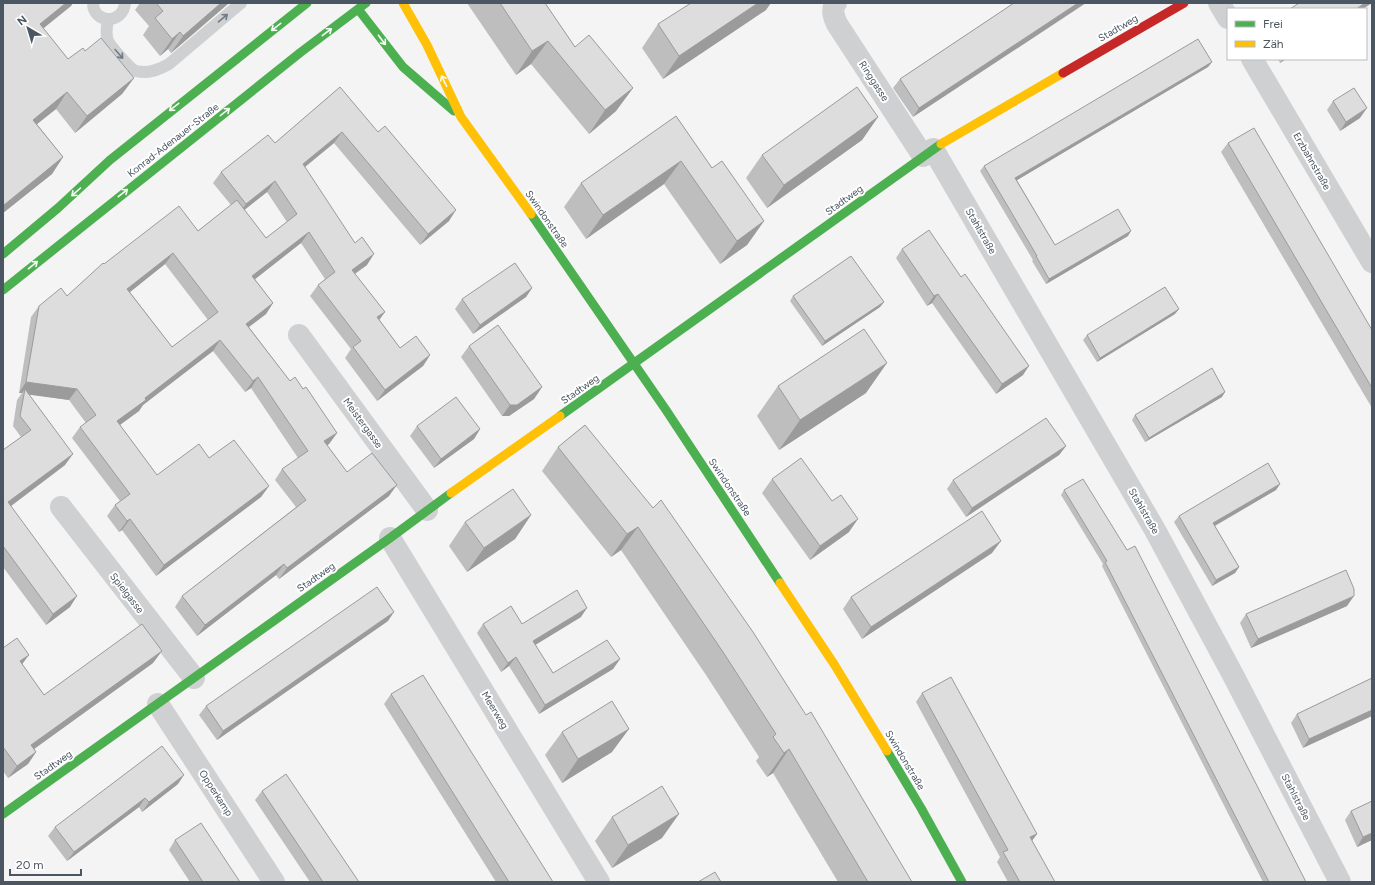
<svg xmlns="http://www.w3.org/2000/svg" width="1375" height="885" font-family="Figtree,sans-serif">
	<rect width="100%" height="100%" fill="#f4f4f4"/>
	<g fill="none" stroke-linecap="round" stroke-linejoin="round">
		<path stroke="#ced0d2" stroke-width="12" d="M93,3C93,24 123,25 125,3
			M108,19C107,27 105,34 108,41C111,47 131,70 136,71C148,74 158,70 169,64L241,3"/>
		<path stroke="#ced0d2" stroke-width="22" d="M836,3C831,9 834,18 837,24L923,156
			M1219,3L1228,18
			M1252,59L1372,262
			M933,149L1155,530L1233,675L1340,882
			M299,335L427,510
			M61,507L194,678
			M390,538L599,882
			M158,704L274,882"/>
		<path stroke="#4caf50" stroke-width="9" d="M358,9L403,67L454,111
			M531,214L666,410L780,583
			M3,254L58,208L110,160L307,3
			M3,290L301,52L366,3
			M560,416L941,144
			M887,751L921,808L962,882
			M3,814L390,538L451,493"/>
		<path stroke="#ffc107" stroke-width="9" d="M403,3L427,45L461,117L531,214
			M941,144L1063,73
			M451,493L560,416
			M780,583L834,664L887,751"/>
		<path stroke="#c62828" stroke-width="9" d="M1063,73L1184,3"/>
	</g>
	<path fill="#bebebf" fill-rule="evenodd" d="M3,3H73L71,6L43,28L68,59L85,51L134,78L122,94L75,133L56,109L37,124L63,157L52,174L3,213Z
		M140,3H229L171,53L168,49L160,56L143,35L149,26L135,10Z
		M467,3H545L575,47L633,88L616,111L589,134L531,64L516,75Z
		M1014,3L913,117L893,88L900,79Z
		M766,10L663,79L642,48L658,24Z
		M1278,59H1286L1280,63Z
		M1212,62L1208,67L1017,180L1055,245L1128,236L1046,284L1032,261L1033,260L980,171L984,166Z
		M340,87L449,221L420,245L334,143L305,167L367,265L355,274L385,312L379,319L400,348L430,355L423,366L377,401L345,358L351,349L310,296L318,285L325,279L301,243L255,279L273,303L266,314L249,327L290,381L303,389L337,433L329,444L327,445L347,472L389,496L279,579L276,575L197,636L175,607L182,596L296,507L275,480L282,469L298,458L251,388L245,392L213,351L143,405L139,411L120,425L157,475L209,458L269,486L261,497L156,576L122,530L119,532L107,516L115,505L120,501L72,438L80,427L86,423L69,400L29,394L65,465L11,506L70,607L46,625L3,567V450L21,437L13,426L17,400L22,393H19L31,317L39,306L67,296L104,264L198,231L231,205L213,183L221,172L275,143ZM267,192L287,222L266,238L244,210ZM165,264L208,320L172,347L130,292Z
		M1333,101L1360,118L1340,131L1327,110Z
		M676,116L712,168L764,221L747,245L720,264L664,184L586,239L564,207L581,183Z
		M878,117L862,140L767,208L746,178L762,155Z
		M1228,143L1372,330V408L1221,152Z
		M902,249L1023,375L996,394L932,303L927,306L896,258Z
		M532,288L526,297L473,334L455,309L462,299Z
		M793,296L884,302L880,307L822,346L790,301Z
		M1175,314L1097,362L1083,340L1087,335Z
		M469,346L542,387L534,399L509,416H502L461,357Z
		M778,386L866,393L779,450L757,416Z
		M1222,397L1145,442L1132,420L1135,415Z
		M585,425L912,882H838L773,773L767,777L756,761L759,757L706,675L621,550L611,557L542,471L558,447Z
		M417,426L480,429L474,439L434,468L410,436Z
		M1066,446L1059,455L966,517L947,489L953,480Z
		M772,479L849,532L810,560L762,493Z
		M1280,484L1276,490L1215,526L1239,567L1235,573L1212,586L1174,522L1179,516Z
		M1064,490L1306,882H1263L1102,566L1103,564L1061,495Z
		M531,515L515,539L467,572L449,546L465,522Z
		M992,553L862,639L843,609L851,597Z
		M1347,606L1251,648L1240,623L1246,614Z
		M581,617L535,645L553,673L620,659L613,669L539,714L509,666L501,672L477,633L483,624H522Z
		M388,621L217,740L199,715L206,706Z
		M3,648L22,664L44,695L153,663L34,749L36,752L28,764L8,778L3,771Z
		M1372,678L1303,748L1291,723L1297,714Z
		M922,693L1037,834L1032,841L1055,882H1008L997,862L1000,857L916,702Z
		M391,694L553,882H496L384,704Z
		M562,732L612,752L562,783L545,755Z
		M178,784L142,812L139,807L67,861L48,836L55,827Z
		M262,791L359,882H310L255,800Z
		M1351,811L1372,840L1357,847L1345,820Z
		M612,817L662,838L612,868L595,841Z
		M175,840L240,882H190L169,850Z"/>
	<path fill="#9b9b9b" d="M66,3H73L71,6L29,40L40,24Z
		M221,3H229L171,53L183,36Z
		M758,3H771L766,10L663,79L679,56Z
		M1078,3H1086L913,117L919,108Z
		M1365,3H1372L1363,9H1356Z
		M180,32L168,49L160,56L172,39Z
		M548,41L531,64L516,75L532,51Z
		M1283,59H1286L1280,63Z
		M1212,62L1208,67L1012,183L1015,178Z
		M134,78L122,94L75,133L87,116Z
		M633,88L616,111L589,134L605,110Z
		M67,92L56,109L22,136L33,120Z
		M1367,108L1360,118L1340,131L1346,122Z
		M878,117L862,140L767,208L784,185Z
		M342,132L334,143L295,175L303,164Z
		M63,157L52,174L3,213V207L4,205Z
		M681,161L664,184L586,239L603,215Z
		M275,181L267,192L238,215L246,204Z
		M456,210L449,221L420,245L428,234Z
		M764,221L747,245L720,264L737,241Z
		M1131,231L1128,236L1046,284L1049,279Z
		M309,232L301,243L245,287L252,276Z
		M173,253L165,264L120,300L127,289Z
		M374,254L367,265L344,281L352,270Z
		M532,288L526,297L473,334L480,325Z
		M938,294L932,303L927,306L934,296Z
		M884,302L880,307L822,346L825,341Z
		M273,303L266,314L238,335L246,324Z
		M1179,309L1175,314L1097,362L1100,358Z
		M385,312L377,323V317Z
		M220,340L213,351L143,405L139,411L110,432L117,421L145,398Z
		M430,355L423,366L377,401L385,390Z
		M887,363L866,393L779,450L800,420Z
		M1029,366L1023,375L996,394L1002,384Z
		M258,377L251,388L245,392L253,381Z
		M26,382L77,389L69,400L24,394L25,389L22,393H19Z
		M542,387L534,399L509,416H502L510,405Z
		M1225,392L1222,397L1145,442L1149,438Z
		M480,429L474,439L434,468L441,459Z
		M337,433L329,444L316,452L324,441Z
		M1066,446L1059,455L966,517L972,508Z
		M73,454L65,465L3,512L8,502Z
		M1280,484L1276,490L1209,529L1213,523Z
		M397,485L389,496L279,579L287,568Z
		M269,486L261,497L156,576L164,565Z
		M531,515L515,539L467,572L484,548Z
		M130,519L122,530L119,532L127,521Z
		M858,519L849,532L810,560L820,546Z
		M638,527L621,550L611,557L627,534Z
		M1001,541L992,553L862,639L871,627Z
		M284,564L276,575L197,636L205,625Z
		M1239,567L1235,573L1212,586L1216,580Z
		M77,596L70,607L46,625L53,614Z
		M1354,596L1347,606L1251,648L1258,639Z
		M587,608L581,617L527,650L533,641Z
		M394,612L388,621L217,740L223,731Z
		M162,651L153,663L23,757L31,745Z
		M29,655L20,667V661Z
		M516,657L509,666L501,672L508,663Z
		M620,659L613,669L539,714L545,705Z
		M1372,710V716L1303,748L1309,739Z
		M629,729L612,752L562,783L578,759Z
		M789,749L773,773L767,777L784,753Z
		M36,752L28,764L8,778L17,766Z
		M184,775L178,784L142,812L149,802Z
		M145,798L139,807L67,861L74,852Z
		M679,814L662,838L612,868L628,845Z
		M1372,833V840L1357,847L1363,837Z
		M1037,834L1030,843V837Z"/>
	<path fill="#ddddde" stroke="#9b9b9b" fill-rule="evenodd" d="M3,3H66L40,24L68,59L83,48L85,51L101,38L134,78L87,116L67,92L33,120L63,157L4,205L3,204Z
		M156,3H221L183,36L180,32L172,39L155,18L163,11Z
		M500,3H545L575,47L589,35L633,88L605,110L548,41L532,51Z
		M691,3H758L679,56L658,24Z
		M1014,3H1078L919,108L900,79Z
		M1299,3H1365L1356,9H1290Z
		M1198,39L1212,62L1015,178L1055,245L1118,209L1131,231L1049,279L1036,256H1037L984,166Z
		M340,87L378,132L385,126L456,210L428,234L342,132L303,164L355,243L362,237L374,254L352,270L385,312L377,317L400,348L416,336L430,355L385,390L353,347L361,341L318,285L335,272L309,232L252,276L273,303L246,324L290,381L295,377L303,389L306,387L337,433L324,441L347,472L372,453L397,485L287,568L284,564L205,625L182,596L306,500L282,469L308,451L258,377L253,381L220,340L145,398L146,400L117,421L157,475L199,444L209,458L234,440L269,486L164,565L130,519L127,521L115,505L130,494L80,427L96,415L77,389L26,382L39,306L61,288L67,296L103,263L104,264L179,206L198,231L237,200L266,238L297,214L275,181L246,204L221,172L268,135L275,143ZM173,253L218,312L172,347L127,289Z
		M857,87L878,117L784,185L762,155Z
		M1354,88L1367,108L1346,122L1333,101Z
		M676,116L712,168L722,161L764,221L737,241L681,161L603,215L581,183Z
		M1254,128L1372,330V388L1228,143Z
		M929,230L961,277L965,274L1029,366L1002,384L938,294L934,296L902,249Z
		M851,256L884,302L825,341L793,296Z
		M515,263L532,288L480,325L462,299Z
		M1165,287L1179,309L1100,358L1087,335Z
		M498,325L542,387L517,405H510L469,346Z
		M864,329L887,363L800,420L778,386Z
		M1212,368L1225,392L1149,438L1135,415Z
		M25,389L73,454L8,502L77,596L53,614L3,546V450L31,430L20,416Z
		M456,397L480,429L441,459L417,426Z
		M1046,418L1066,446L972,508L953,480Z
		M585,425L653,508L661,500L753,632L806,715L811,712L912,882H868L789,749L784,753L773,737L776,734L723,652L638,527L627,534L558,447Z
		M801,458L832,501L841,495L858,519L820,546L772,479Z
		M1268,463L1280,484L1213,523L1239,567L1216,580L1179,516Z
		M1083,479L1127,550L1135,546L1306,882H1269L1105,562L1107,561L1064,490Z
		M513,489L531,515L484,548L465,522Z
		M982,511L1001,541L871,627L851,597Z
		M1346,570L1354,589V596L1258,639L1246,614Z
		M377,587L394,612L223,731L206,706Z
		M577,590L587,608L533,641L553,673L607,640L620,659L545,705L516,657L508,663L483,624L511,606L522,624Z
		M142,624L162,651L31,745L36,752L17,766L3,747V648L17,638L29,655L20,661L44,695Z
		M423,675L553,882H509L391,694Z
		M951,677L1037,834L1030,837L1055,882H1020L1003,852L1008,850L922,693Z
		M1372,678V710L1309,739L1297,714Z
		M612,701L629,729L578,759L562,732Z
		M162,746L184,775L149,802L145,798L74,852L55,827Z
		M286,774L359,882H323L262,791Z
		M662,786L679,814L628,845L612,817Z
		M1372,801V833L1363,837L1351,811Z
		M201,823L240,882H203L175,840Z
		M715,872L721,882H698Z"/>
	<defs><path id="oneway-shaft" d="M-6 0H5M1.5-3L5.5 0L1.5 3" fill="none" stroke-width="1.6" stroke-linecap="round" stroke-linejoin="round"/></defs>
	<g stroke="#727b83">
		<use href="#oneway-shaft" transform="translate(223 18) rotate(-40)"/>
		<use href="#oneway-shaft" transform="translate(119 54) rotate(49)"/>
	</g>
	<g stroke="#f6fbf6">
		<use href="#oneway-shaft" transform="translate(276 27) rotate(142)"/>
		<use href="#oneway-shaft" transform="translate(327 32) rotate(-37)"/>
		<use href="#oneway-shaft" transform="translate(382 40) rotate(53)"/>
		<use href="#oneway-shaft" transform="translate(444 81) rotate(-116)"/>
		<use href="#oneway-shaft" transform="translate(174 107) rotate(142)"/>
		<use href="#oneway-shaft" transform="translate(225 112) rotate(-38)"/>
		<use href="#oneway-shaft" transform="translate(76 192) rotate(138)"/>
		<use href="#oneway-shaft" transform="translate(123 193) rotate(-38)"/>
		<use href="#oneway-shaft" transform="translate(33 265) rotate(-39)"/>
	</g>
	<g text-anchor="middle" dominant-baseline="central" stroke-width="4" stroke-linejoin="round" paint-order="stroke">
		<g font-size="10" fill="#4a5661" stroke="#fff">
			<text transform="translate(1118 28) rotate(-30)">Stadtweg</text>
			<text transform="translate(874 81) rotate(57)">Ringgasse</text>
			<text transform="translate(173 140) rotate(-38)">Konrad-Adenauer-Straße</text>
			<text transform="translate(1312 161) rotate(60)">Erzbahnstraße</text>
			<text transform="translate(844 200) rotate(-36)">Stadtweg</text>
			<text transform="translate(547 219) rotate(55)">Swindonstraße</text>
			<text transform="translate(981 231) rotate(60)">Stahlstraße</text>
			<text transform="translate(580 389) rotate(-35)">Stadtweg</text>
			<text transform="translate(363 423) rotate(54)">Meistergasse</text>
			<text transform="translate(730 487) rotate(56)">Swindonstraße</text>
			<text transform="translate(1144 511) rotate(60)">Stahlstraße</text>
			<text transform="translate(316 577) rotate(-35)">Stadtweg</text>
			<text transform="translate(127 593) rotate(52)">Spielgasse</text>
			<text transform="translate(495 710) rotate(59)">Meerweg</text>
			<text transform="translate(905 760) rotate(59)">Swindonstraße</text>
			<text transform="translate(53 765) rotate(-35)">Stadtweg</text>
			<text transform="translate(216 793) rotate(57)">Opperkamp</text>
			<text transform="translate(1296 797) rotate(63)">Stahlstraße</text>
		</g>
	</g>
	<rect width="1375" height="885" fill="none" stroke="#4a5661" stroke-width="8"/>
	<rect x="1227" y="8" width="140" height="52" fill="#ffffff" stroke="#b7bbc0"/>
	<rect x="1235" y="21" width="20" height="6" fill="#4caf50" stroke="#b7bbc0"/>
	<text x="1263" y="28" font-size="12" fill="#4a5661">Frei</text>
	<rect x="1235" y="41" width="20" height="6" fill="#ffc107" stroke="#b7bbc0"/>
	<text x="1263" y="48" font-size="12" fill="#4a5661">Zäh</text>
	<g transform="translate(28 28) rotate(322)" stroke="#ffffff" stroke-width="3" paint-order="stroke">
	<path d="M0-3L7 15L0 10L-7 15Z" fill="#4a5661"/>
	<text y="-6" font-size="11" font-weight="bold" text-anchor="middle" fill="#4a5661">N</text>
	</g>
	<path d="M10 869v6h71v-6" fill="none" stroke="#4a5661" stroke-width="2"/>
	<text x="16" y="869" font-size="12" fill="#4a5661" stroke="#ffffff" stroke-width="3" paint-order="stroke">20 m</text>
</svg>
